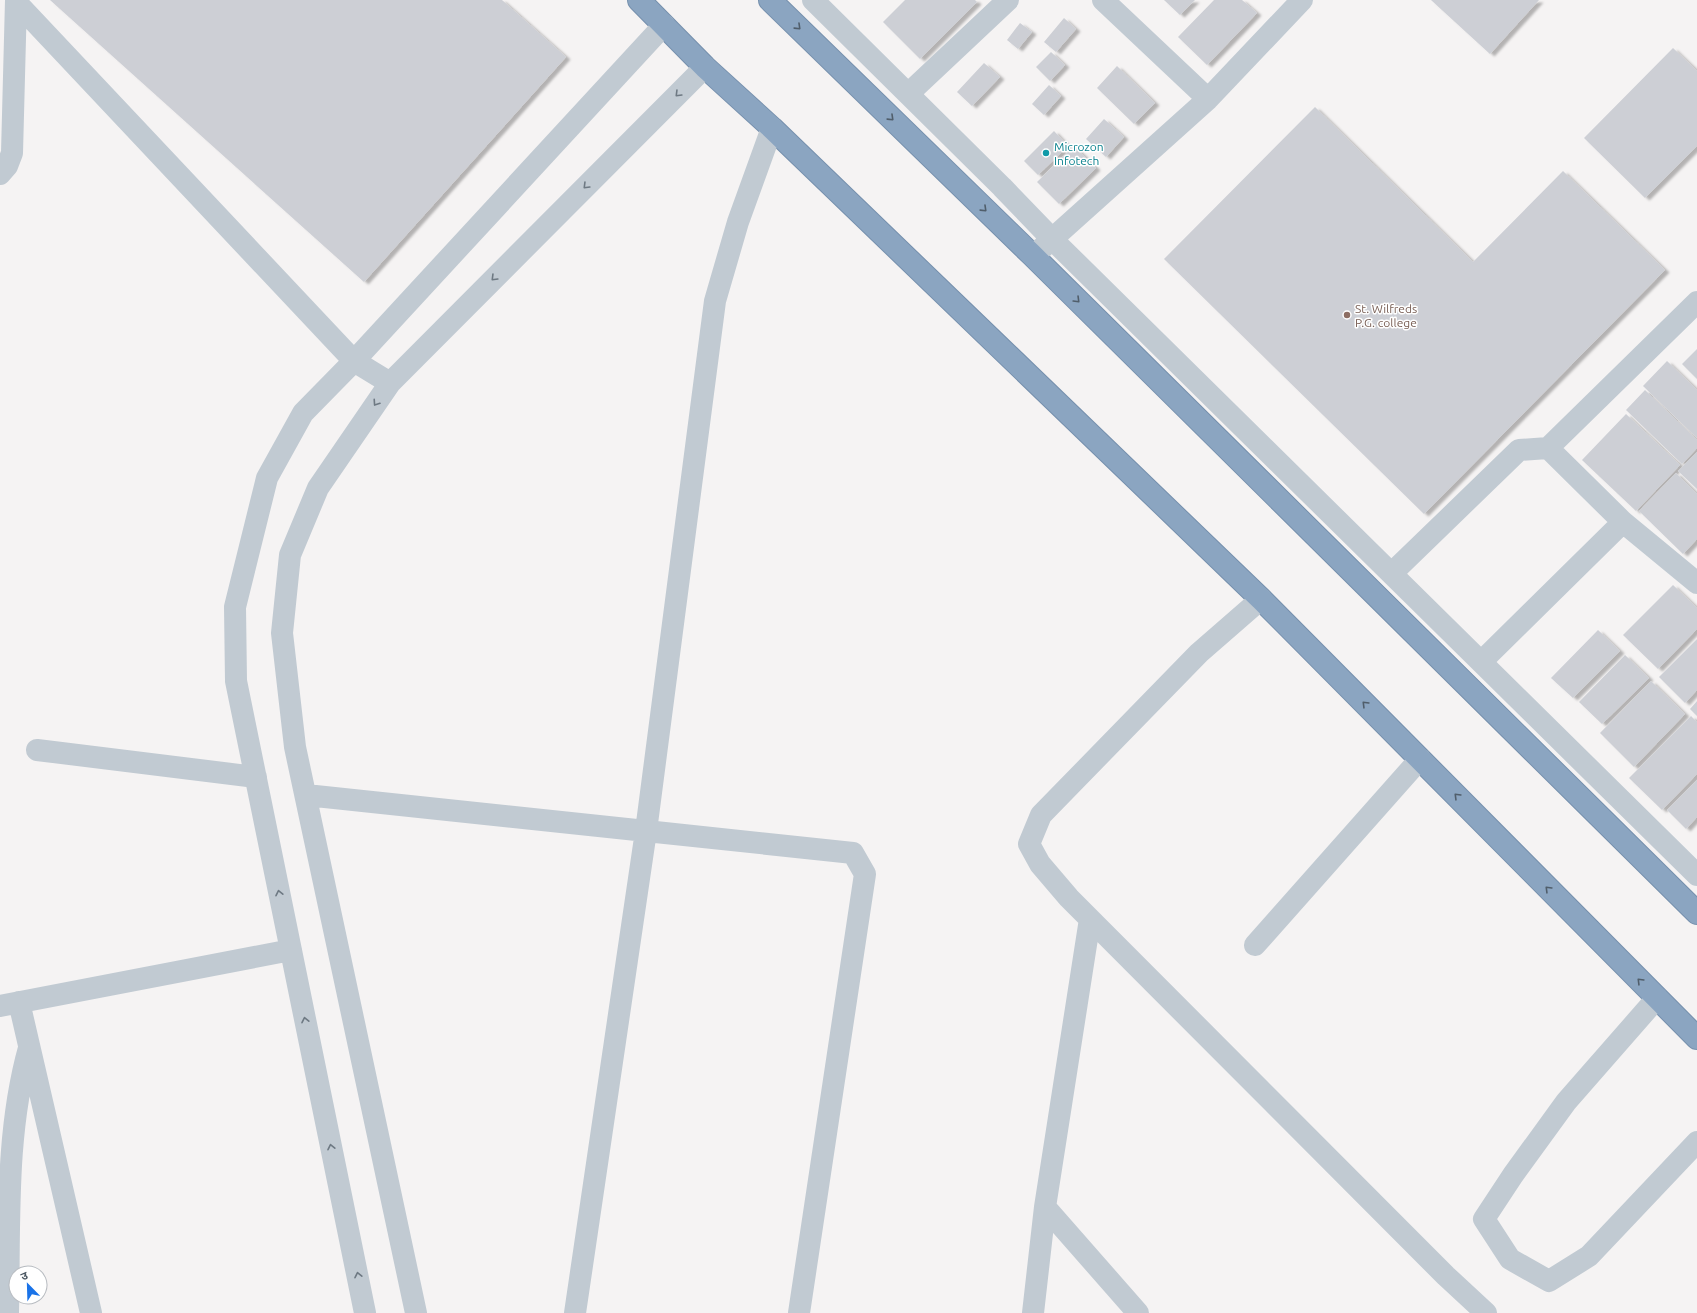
<svg xmlns="http://www.w3.org/2000/svg" width="1697" height="1313" font-family="Ubuntu,'Noto Sans Devanagari',sans-serif">
	<defs>
		<filter id="shadow"><feDropShadow dx="4.5" dy="2.5" stdDeviation="1" flood-color="#0004"/></filter>
	</defs>
	<rect width="100%" height="100%" fill="#f5f3f3"/>
	<path fill="#cdcfd5" filter="url(#shadow)" d="M50,0H502L566,57L364,282Z
		M905,0H975L977,2L920,59L883,22Z
		M1164,0H1195L1180,15Z
		M1214,0H1242L1257,13L1207,65L1178,37Z
		M1431,0H1539L1490,54Z
		M1064,18L1076,29L1056,52L1044,42Z
		M1020,23L1032,32L1018,49L1007,40Z
		M1673,48L1697,71V146L1645,198L1584,138Z
		M1051,52L1065,65L1050,81L1036,67Z
		M984,63L1000,77L972,106L957,92Z
		M1117,66L1155,103L1134,124L1097,88Z
		M1049,85L1061,96L1044,115L1032,104Z
		M1315,107L1473,262L1563,171L1665,270L1424,514L1164,259Z
		M1104,119L1124,137L1106,157L1086,139Z
		M1054,131L1068,146L1038,175L1024,161Z
		M1074,146L1096,168L1059,204L1037,182Z
		M1697,349V379L1682,364Z
		M1667,361L1697,390V438L1643,386Z
		M1645,390L1697,440V448L1682,464L1626,410Z
		M1626,414L1680,465L1636,511L1582,460Z
		M1697,452V489L1678,471Z
		M1676,473L1697,494V539L1683,554L1639,511Z
		M1673,585L1697,608V629L1658,669L1623,635Z
		M1598,630L1620,651L1573,698L1551,678Z
		M1697,639V690L1685,703L1659,677Z
		M1625,655L1649,678L1602,724L1579,702Z
		M1651,681L1685,714L1634,767L1600,733Z
		M1697,701V716L1690,709Z
		M1691,716L1697,722V774L1662,810L1629,778Z
		M1697,780V817L1686,829L1667,810Z"/>
	<g fill="none" stroke-linecap="round" stroke-linejoin="round">
		<g stroke="#7690ad" stroke-width="24">
			<path id="highway" d="M639,0L705,67L772,128L1261,599L1697,1038
				M770,0L1032,255L1697,913"/>
		</g>
		<path stroke="#c1cad2" stroke-width="22" d="M813,0L1002,187L1053,240L1697,875
			M1103,0L1208,99
			M16,2L354,361L390,383
			M908,94L1008,0
			M0,174L7,166L12,153L16,0
			M1041,249L1208,99L1302,0
			M1548,448L1623,522L1697,583
			M1392,573L1519,450L1548,448L1697,302
			M1261,599L1199,653L1041,815L1029,844L1040,864L1069,898L1446,1276L1486,1313
			M1481,662L1623,522
			M37,750L256,777
			M306,795L646,831L715,301L738,222L772,128
			M1255,945L1420,759
			M1657,998L1566,1102L1513,1175L1484,1219L1510,1259L1549,1281L1589,1256L1697,1142
			M19,1002L91,1313
			M0,1006L291,950
			M1045,1207L1138,1313
			M8,1313C10,1224 5,1134 29,1048
			M365,1313L236,681L235,607L267,478L303,413L354,361L664,25
			M416,1313L295,747L282,633L290,555L318,488L390,383L705,67
			M575,1313L646,831L853,853L865,874L799,1313
			M1033,1313L1045,1207L1090,919"/>
		<use href="#highway" stroke="#8ba5c1" stroke-width="22"/>
	</g>
	<defs><path id="oneway-chevron" d="M-2-3.5L2.5 0L-2 3.5" fill="none" stroke-width="1.6" stroke-linecap="round" stroke-linejoin="round"/></defs>
	<g stroke="#505e6b">
		<use href="#oneway-chevron" transform="translate(798 27) rotate(44)"/>
		<use href="#oneway-chevron" transform="translate(891 118) rotate(44)"/>
		<use href="#oneway-chevron" transform="translate(984 209) rotate(44)"/>
		<use href="#oneway-chevron" transform="translate(1077 300) rotate(45)"/>
		<use href="#oneway-chevron" transform="translate(1365 704) rotate(-135)"/>
		<use href="#oneway-chevron" transform="translate(1457 796) rotate(-135)"/>
		<use href="#oneway-chevron" transform="translate(1548 889) rotate(-135)"/>
		<use href="#oneway-chevron" transform="translate(1640 981) rotate(-135)"/>
	</g>
	<g stroke="#6e7983">
		<use href="#oneway-chevron" transform="translate(678 94) rotate(135)"/>
		<use href="#oneway-chevron" transform="translate(586 186) rotate(135)"/>
		<use href="#oneway-chevron" transform="translate(494 278) rotate(135)"/>
		<use href="#oneway-chevron" transform="translate(376 403) rotate(124)"/>
		<use href="#oneway-chevron" transform="translate(279 893) rotate(-102)"/>
		<use href="#oneway-chevron" transform="translate(305 1020) rotate(-102)"/>
		<use href="#oneway-chevron" transform="translate(331 1147) rotate(-102)"/>
		<use href="#oneway-chevron" transform="translate(358 1275) rotate(-102)"/>
	</g>
	<circle fill="#0f9aa8" stroke="#fff" stroke-width="1.5" cx="1046" cy="153" r="4"/>
	<circle fill="#8d6e63" stroke="#fff" stroke-width="1.5" cx="1347" cy="315" r="4"/>
	<g text-anchor="middle" dominant-baseline="central" stroke-width="3" stroke-linejoin="round" paint-order="stroke">
		<g font-size="12" fill="#0d838f" stroke="#fff" text-anchor="start">
			<text x="1054" y="146">Microzon<tspan x="1054" dy="14">Infotech</tspan></text>
		</g>
		<g font-size="12" fill="#785e54" stroke="#fff" text-anchor="start">
			<text x="1355" y="308">St. Wilfreds<tspan x="1355" dy="14">P.G. college</tspan></text>
		</g>
	</g>
	<g transform="translate(28 1285) rotate(337)"><circle r="19" fill="#ffffff" stroke="#b7bbc0"/>
	<path d="M0-3L7 15L0 10L-7 15Z" fill="#1a73e8"/>
	<text y="-6" font-size="11" font-weight="bold" text-anchor="middle" fill="#4a5661">उ</text>
	</g>
</svg>
